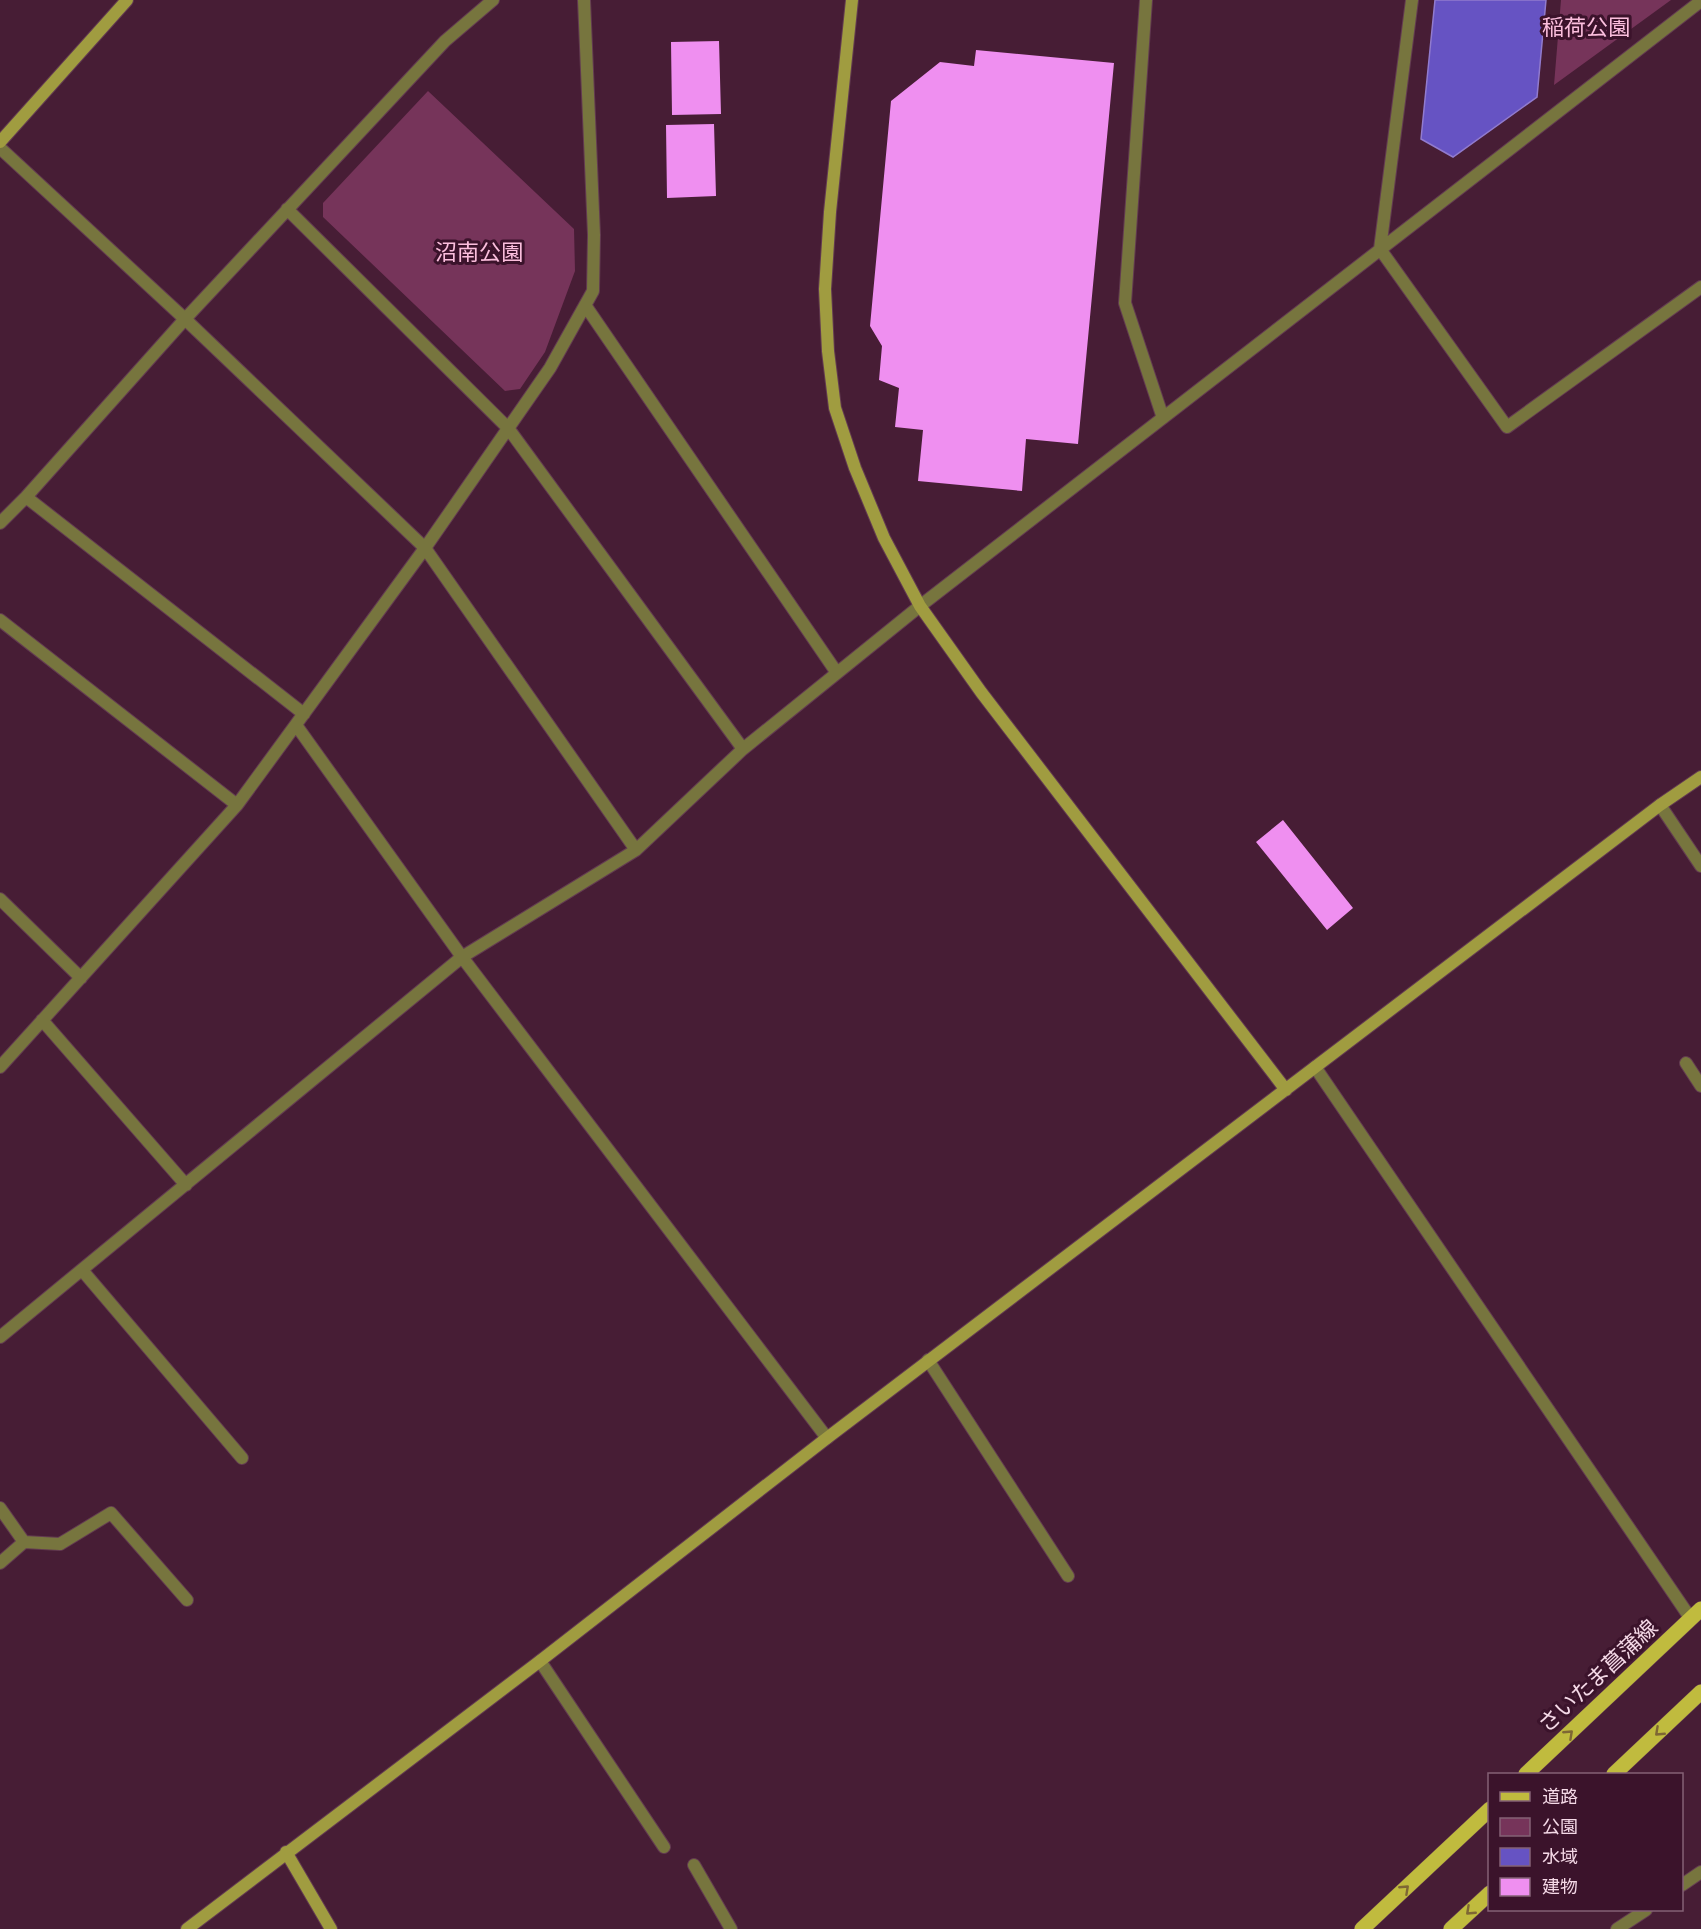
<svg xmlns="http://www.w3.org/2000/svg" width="1701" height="1929" font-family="Signika,'Noto Sans JP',sans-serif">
	<rect width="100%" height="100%" fill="#471d35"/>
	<path fill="#76345a" d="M1561,0H1671L1554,85Z
		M428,91L574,229L575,271L545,352L520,389L505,391L323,217V203Z"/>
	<path fill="#6653c3" stroke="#917bce" stroke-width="1.5" d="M1435,0H1546L1537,97L1453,157L1421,139Z"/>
	<path fill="#ef8ff0" d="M719,41L721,114L672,115L671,42Z
		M976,50L1114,63L1078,444L1026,439L1022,491L918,481L923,430L895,427L899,388L879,380L882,346L870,326L891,101L940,62L974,66Z
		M714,124L716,196L667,198L666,125Z
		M1283,820L1353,908L1327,930L1256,842Z"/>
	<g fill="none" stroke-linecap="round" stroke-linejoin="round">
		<g stroke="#633b51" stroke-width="14">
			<path id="street" d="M1146,0L1125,303L1163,418
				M1412,0L1380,249L1507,427L1701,287
				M0,148L185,319L425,548L636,850
				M287,209L508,428L743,749
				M585,305L837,673
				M26,497L304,714
				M0,523L26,497L185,319L445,41L493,0
				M0,620L237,805
				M296,725L462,957L827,1438
				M1660,805L1701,866
				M0,899L81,978
				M42,1020L186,1185
				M1686,1063L1701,1086
				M0,1067L237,805L425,548L550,368L593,291L594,235L584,0
				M1315,1067L1691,1619
				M82,1270L242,1458
				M0,1337L462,957L636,850L743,749L920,606L1701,1
				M928,1360L1068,1576
				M0,1508L24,1542L0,1563
				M24,1542L60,1544L111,1513L187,1600
				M540,1661L664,1847
				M694,1865L731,1929
				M1682,1885L1701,1872
				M1617,1929L1646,1910"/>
		</g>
		<g stroke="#633b51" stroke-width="14">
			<path id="secondary" d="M852,0L830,212L825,289L828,351L835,408L855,468L884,538L920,606L981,692L1286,1090
				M0,142L127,0
				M286,1852L331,1929
				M187,1929L540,1661L827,1438L1660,805L1701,777"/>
		</g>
		<g stroke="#633b51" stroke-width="16">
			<path id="primary" d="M1526,1774L1701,1609
				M1614,1774L1701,1692
				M1362,1929L1490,1809
				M1451,1929L1490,1893"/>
		</g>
		<use href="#street" stroke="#77753e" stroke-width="12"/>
		<use href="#secondary" stroke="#a09c40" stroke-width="12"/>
		<use href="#primary" stroke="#c0bb3e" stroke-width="15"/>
	</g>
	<defs><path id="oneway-chevron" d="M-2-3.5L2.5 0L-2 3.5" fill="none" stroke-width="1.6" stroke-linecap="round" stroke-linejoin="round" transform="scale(1.5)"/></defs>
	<g stroke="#7e6734">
		<use href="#oneway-chevron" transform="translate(1659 1732) rotate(137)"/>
		<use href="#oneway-chevron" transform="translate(1569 1734) rotate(-43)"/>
		<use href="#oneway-chevron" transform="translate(1405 1889) rotate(-43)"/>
		<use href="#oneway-chevron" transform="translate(1470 1911) rotate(137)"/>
	</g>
	<g text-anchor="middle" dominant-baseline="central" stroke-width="6" stroke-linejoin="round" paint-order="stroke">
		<g font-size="22" fill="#fbbedd" stroke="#3b132b">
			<text x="1586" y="27">稲荷公園</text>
			<text x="479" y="252">沼南公園</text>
		</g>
		<g font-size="22" fill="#f5d9e7" stroke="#3b132b">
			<text transform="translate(1598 1676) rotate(-43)">さいたま菖蒲線</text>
		</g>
	</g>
	<rect x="1488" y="1773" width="195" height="138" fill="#3b132b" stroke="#856276" stroke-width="1.5"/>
	<rect x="1500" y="1792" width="30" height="9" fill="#c0bb3e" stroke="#856276" stroke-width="1.5"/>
	<text x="1542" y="1803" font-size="18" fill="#f5d9e7">道路</text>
	<rect x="1500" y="1818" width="30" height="18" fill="#76345a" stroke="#856276" stroke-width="1.5"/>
	<text x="1542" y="1833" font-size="18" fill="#f5d9e7">公園</text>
	<rect x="1500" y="1848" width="30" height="18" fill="#6653c3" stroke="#856276" stroke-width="1.5"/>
	<text x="1542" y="1863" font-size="18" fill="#f5d9e7">水域</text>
	<rect x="1500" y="1878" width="30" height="18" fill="#ef8ff0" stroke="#856276" stroke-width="1.5"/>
	<text x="1542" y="1893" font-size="18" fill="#f5d9e7">建物</text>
</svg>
